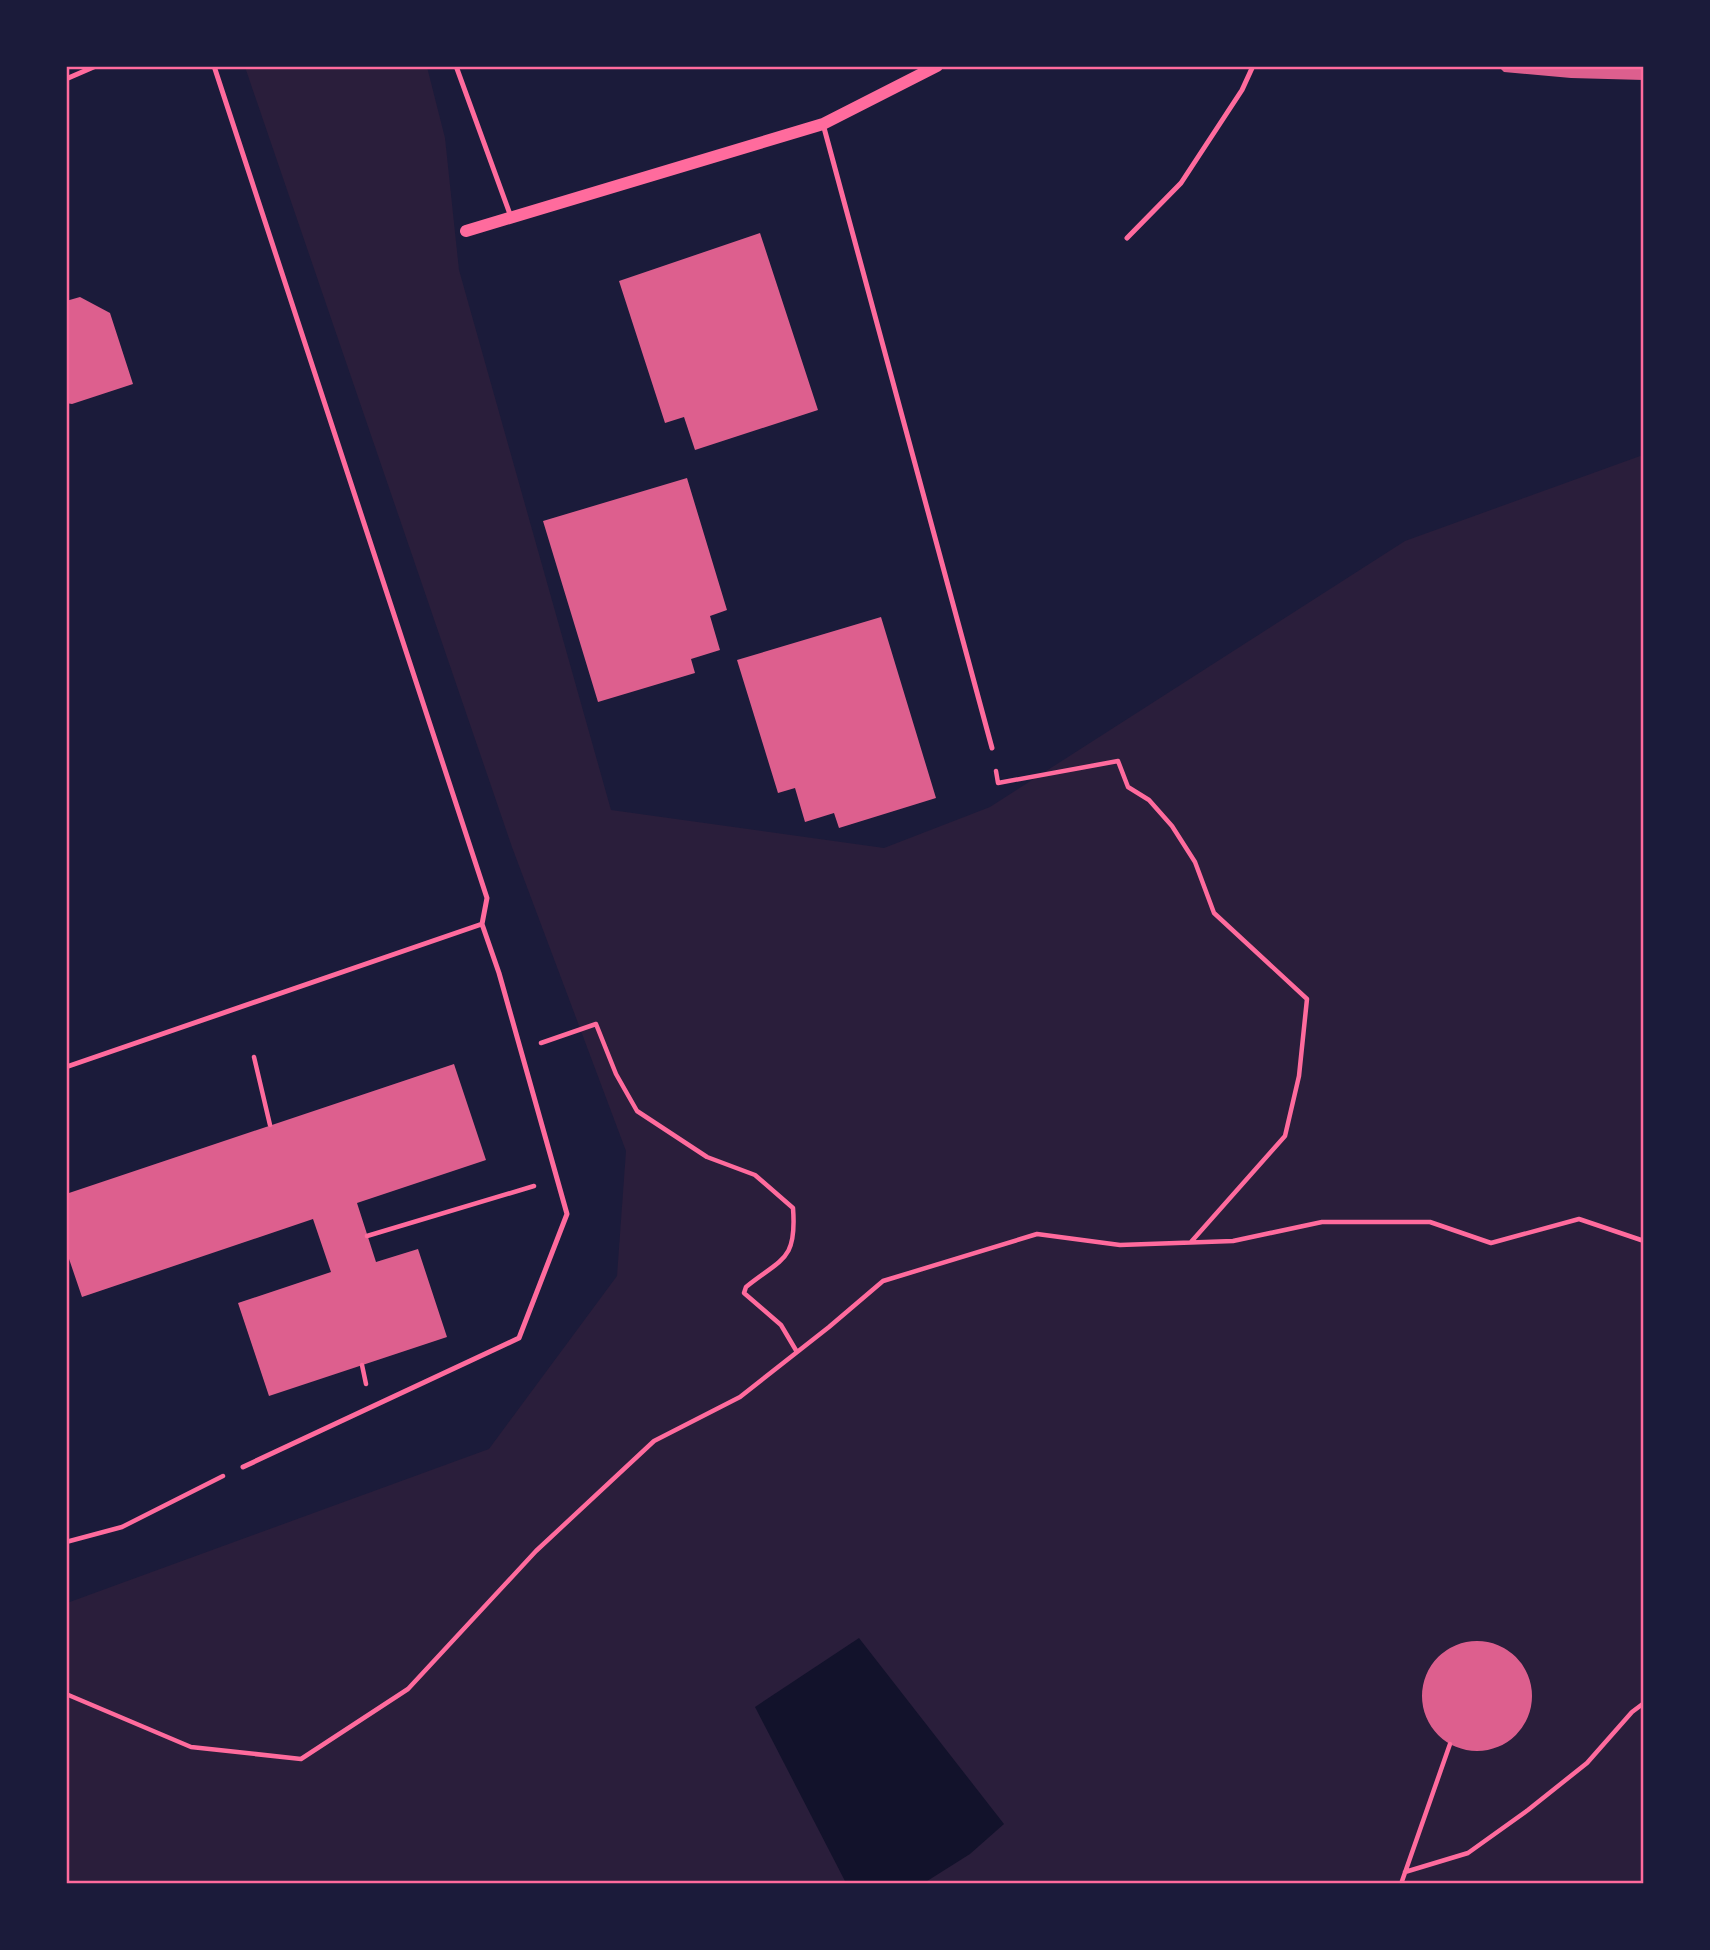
<svg xmlns="http://www.w3.org/2000/svg" width="1710" height="1950" font-family="Literata,serif">
	<rect width="100%" height="100%" fill="#1b1b3a"/>
	<path fill="#2a1e3b" d="M245,67H427L445,138L459,270L611,810L884,848L990,807L1405,541L1643,455V1883L67,1884V1603L489,1449L617,1276L626,1151L512,847Z"/>
	<path fill="#12122b" d="M859,1638L1004,1824L970,1854L924,1883H846L755,1707Z"/>
	<path fill="#dd5f8e" d="M1498,66H1644V80L1571,78L1504,72Z
		M760,233L818,410L695,450L684,417L665,423L619,281Z
		M80,297L110,313L133,384L72,404L66,403V301Z
		M687,478L727,610L710,616L720,650L691,659L695,673L598,702L543,521Z
		M881,617L936,798L839,828L834,813L805,822L795,788L778,793L737,660Z
		M454,1064L486,1160L357,1203L376,1262L418,1249L447,1337L269,1396L238,1303L331,1272L313,1219L82,1297L66,1250V1194Z
		M1422 1696a55 55 0 1 1 110 0a55 55 0 1 1-110 0Z"/>
	<g fill="none" stroke-linecap="round" stroke-linejoin="round">
		<path stroke="#ff6b9d" stroke-width="4.5" d="M996,771L998,783L1118,761L1128,787L1149,800L1172,826L1195,862L1214,913L1307,999L1299,1076L1285,1136L1191,1242
			M541,1043L596,1024L616,1074L637,1111L707,1157L755,1175L793,1208C797,1261 782,1258 746,1287L744,1293L781,1325L797,1352
			M254,1057L270,1125
			M367,1236L534,1186
			M362,1365L366,1384
			M66,1542L122,1527L223,1476
			M66,1694L191,1747L301,1759L408,1689L536,1551L654,1441L740,1397L829,1327L883,1281L1037,1234L1120,1245L1233,1241L1322,1222H1430L1491,1243L1579,1219L1644,1241
			M1405,1872L1468,1853L1528,1810L1587,1763L1632,1712L1644,1703
			M1401,1884L1450,1744"/>
		<path stroke="#ff6b9d" stroke-width="5" d="M214,66L487,898L482,924L499,973L567,1214L519,1338L243,1467
			M456,66L511,217
			M66,79L96,66
			M823,124L992,748
			M1127,238L1181,183L1242,90L1253,66
			M66,1067L482,924"/>
		<path stroke="#ff6b9d" stroke-width="12" d="M466,231L823,124L937,66"/>
	</g>
	<rect width="1710" height="1950" fill="none" stroke="#1b1b3a" stroke-width="136"/>
	<rect x="68" y="68" width="1574" height="1814" fill="none" stroke="#ff6b9d" stroke-width="2.5"/>
</svg>
